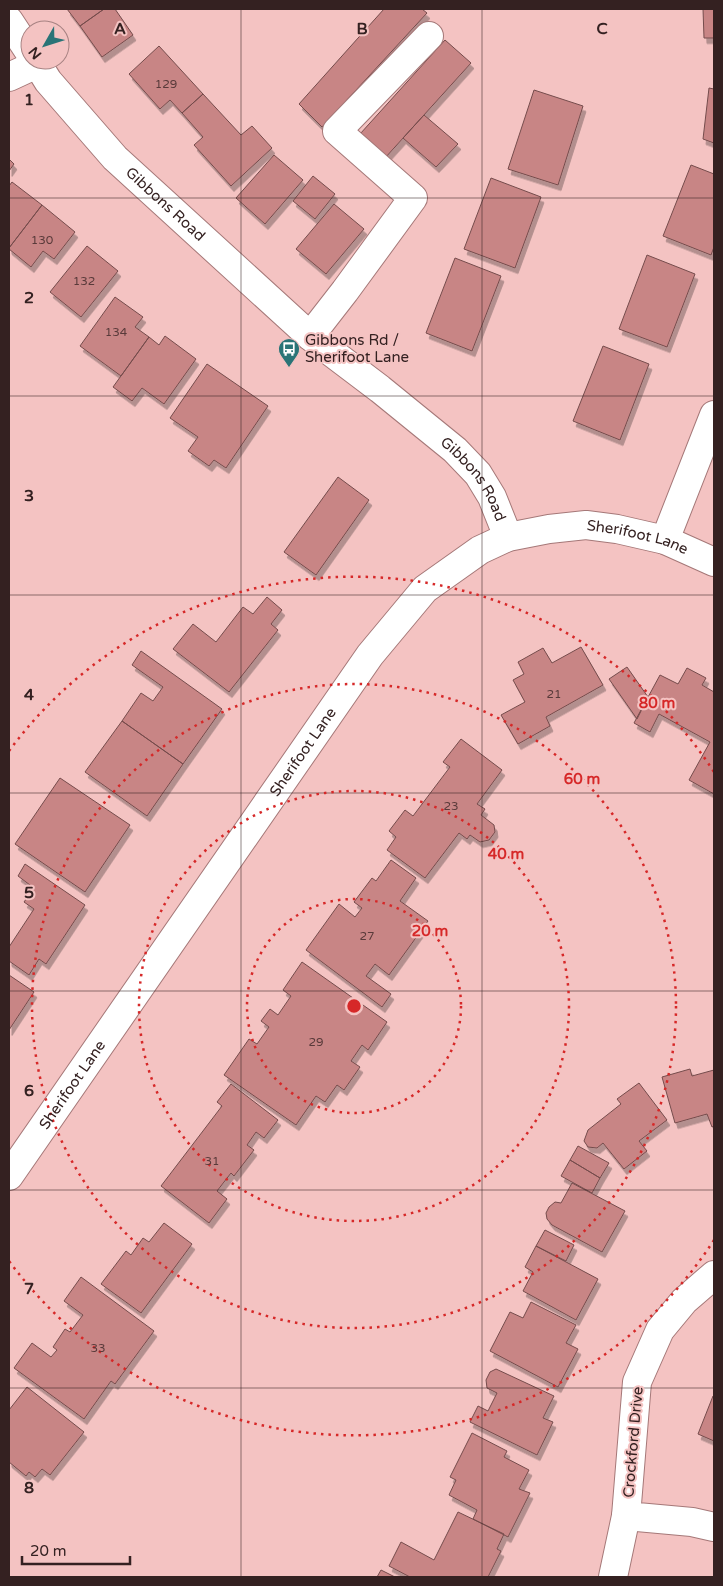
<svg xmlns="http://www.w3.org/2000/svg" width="723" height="1586" font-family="'Varela Round',sans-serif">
	<defs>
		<filter id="shadow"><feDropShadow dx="3" dy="5.5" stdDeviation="0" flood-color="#0004"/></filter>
	</defs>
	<rect width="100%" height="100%" fill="#f4c3c2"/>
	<path fill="#c88585" stroke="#754c4c" filter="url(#shadow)" d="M67,9H104L80,26Z
		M104,9H115L133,35L102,57L80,26Z
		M384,9H422L427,13L322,127L299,104Z
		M703,9H714V38H704Z
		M445,40L471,63L385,158L360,134Z
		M159,46L203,94L182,113L170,100L160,109L129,74Z
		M709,88L714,89V143L703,139Z
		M534,90L583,106L558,185L508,169Z
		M203,94L241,135L252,126L272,148L231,186L194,145L203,137L182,113Z
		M424,115L458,144L436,167L403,138Z
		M274,155L303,180L265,224L236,198Z
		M9,159L14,164L9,171Z
		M691,165L714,174V247L711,255L663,236Z
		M313,176L335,194L315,219L293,201Z
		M491,178L541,197L515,268L464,249Z
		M12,182L42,205L9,248V186Z
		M334,204L364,229L326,274L296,249Z
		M42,205L75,232L54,259L43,251L31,267L9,249V248Z
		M87,246L118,271L81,317L50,292Z
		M647,255L695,274L667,347L619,329Z
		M455,258L501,276L472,351L426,333Z
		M115,297L143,317L135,327L149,337L121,376L80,346Z
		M165,336L196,359L164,404L142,388L132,401L113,387L149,337L159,345Z
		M603,346L649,364L620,440L573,421Z
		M207,364L268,406L226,468L214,460L209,466L188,451L198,437L170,418Z
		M338,477L369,500L316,575L284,552Z
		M267,597L282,610L271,624L278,630L229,692L173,649L193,624L216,642L243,607L253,614Z
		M581,647L603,685L546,717L550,726L518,744L501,715L525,702L513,680L524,674L518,662L543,648L552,663Z
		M141,651L222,709L183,764L122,721L141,693L153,701L163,687L132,665Z
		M627,667L648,697L637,719L609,679Z
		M687,668L706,678L702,685L714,692V794L689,780L710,742L659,714L650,732L634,723L660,675L678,684Z
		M122,721L183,764L147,816L85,772Z
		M461,739L502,770L477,804L485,809L481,815L494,825L495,832L489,840L480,842L470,835L467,839L459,833L425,878L387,850L396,837L389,831L405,810L413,816L450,767L443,762Z
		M60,778L130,825L85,892L15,844Z
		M391,860L416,878L400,901L428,921L389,975L375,964L366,976L391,994L382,1007L306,950L339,904L355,917L362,908L354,902L372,878L376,881Z
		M25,864L85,905L46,964L39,959L29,975L9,961V947L34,909L24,902L34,888L18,876Z
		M302,962L387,1022L368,1050L362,1045L351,1061L360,1067L344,1090L337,1085L325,1102L316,1096L296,1125L224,1075L249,1039L257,1044L269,1027L261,1021L270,1009L278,1015L291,996L283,990Z
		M9,975L34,992L9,1030Z
		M690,1069L692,1076L714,1070V1126L712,1127L707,1114L675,1123L662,1077Z
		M639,1083L667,1120L639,1141L647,1151L624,1169L603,1143L597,1148L588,1147L584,1141L588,1130L621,1104L617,1099Z
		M231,1084L278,1120L264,1138L256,1132L247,1145L254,1150L234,1176L231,1173L217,1191L227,1199L209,1223L161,1186L222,1106L217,1102Z
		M578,1146L609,1163L600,1178L570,1160Z
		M570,1160L600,1178L592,1193L561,1176Z
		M572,1183L625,1211L602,1252L552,1225L547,1219L546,1213L549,1207L555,1202L561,1203Z
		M164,1223L192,1244L141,1313L101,1284L126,1251L131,1255L143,1238L149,1242Z
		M545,1230L574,1245L566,1261L536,1246Z
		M536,1246L598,1279L576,1320L523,1291L533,1272L525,1267Z
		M81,1277L154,1331L115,1384L111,1381L84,1419L14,1368L32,1343L51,1357L57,1350L53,1347L65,1329L70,1332L83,1315L64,1301Z
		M531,1302L576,1325L566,1343L578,1349L558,1387L490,1351L510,1312L523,1318Z
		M496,1369L554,1396L543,1418L553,1422L537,1455L470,1422L478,1406L488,1411L497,1393L487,1388L486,1380L490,1372Z
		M27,1387L84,1432L50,1475L42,1469L35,1477L29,1472L26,1476L9,1462V1410Z
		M713,1396H714V1441L698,1434Z
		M472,1433L507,1451L504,1457L529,1470L519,1489L530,1493L508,1537L473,1519L477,1510L449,1495L456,1480L450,1477Z
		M458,1512L504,1534L497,1549L501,1551L488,1577H410L389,1566L401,1542L434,1560Z
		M381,1570L395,1577H377Z"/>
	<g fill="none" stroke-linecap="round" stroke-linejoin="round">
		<g stroke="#a57878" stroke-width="30">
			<g id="minor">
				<path d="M9,21L30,53"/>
				<path id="s1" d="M35,60L48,81L115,158L310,336L380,389L455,450L478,474L492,497L508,537"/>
				<path d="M9,77L37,64"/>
				<path d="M310,336L345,291L413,198L337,131L429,36"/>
				<path d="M665,540L714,415"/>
				<path id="s2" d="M9,1176L370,655L425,589L480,550L508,537L549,529L586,525L617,529L665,540L714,562"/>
				<path d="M714,1275L684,1301L660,1330L637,1382L626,1516L692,1522L714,1527"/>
				<path d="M613,1577L626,1516"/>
			</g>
		</g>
		<use href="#minor" stroke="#fff" stroke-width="28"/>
	</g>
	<path fill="none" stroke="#342121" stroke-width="1" stroke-opacity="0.55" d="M241,9V1577M482,9V1577M9,198H714M9,396H714M9,595H714M9,793H714M9,991H714M9,1190H714M9,1388H714"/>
	<g fill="none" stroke="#d62828" stroke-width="2.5" stroke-dasharray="2.5 5">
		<circle cx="354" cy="1006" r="107"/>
		<circle cx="354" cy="1006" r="215"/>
		<circle cx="354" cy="1006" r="322"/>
		<path d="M714 1240A429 429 0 0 1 9 1261M9 751A429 429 0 0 1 714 772"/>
	</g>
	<defs>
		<g id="bus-pin" transform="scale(1.125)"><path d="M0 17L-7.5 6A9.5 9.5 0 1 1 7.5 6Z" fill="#2a7477" stroke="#f4c3c2"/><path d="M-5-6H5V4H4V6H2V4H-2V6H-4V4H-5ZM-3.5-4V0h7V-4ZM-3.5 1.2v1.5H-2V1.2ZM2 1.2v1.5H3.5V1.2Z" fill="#fff"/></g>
	</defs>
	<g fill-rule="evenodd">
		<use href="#bus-pin" x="289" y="349"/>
	</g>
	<g text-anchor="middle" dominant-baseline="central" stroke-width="4" stroke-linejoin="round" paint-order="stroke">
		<g font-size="12" fill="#593a3a">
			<text x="166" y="84">129</text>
			<text x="42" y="240">130</text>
			<text x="84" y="281">132</text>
			<text x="116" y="332">134</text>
			<text x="554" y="694">21</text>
			<text x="451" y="806">23</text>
			<text x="367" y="936">27</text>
			<text x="316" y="1042">29</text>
			<text x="212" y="1161">31</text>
			<text x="98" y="1348">33</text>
		</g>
		<g font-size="15" fill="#342121" stroke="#f4c3c2">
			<text stroke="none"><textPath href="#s1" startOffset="195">Gibbons Road</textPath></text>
			<text stroke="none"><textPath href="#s1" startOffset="610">Gibbons Road</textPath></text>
			<text stroke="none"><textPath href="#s2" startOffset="950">Sherifoot Lane</textPath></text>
			<text stroke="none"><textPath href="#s2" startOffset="516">Sherifoot Lane</textPath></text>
			<text stroke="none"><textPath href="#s2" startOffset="111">Sherifoot Lane</textPath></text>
			<text transform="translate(633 1442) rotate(-85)">Crockford Drive</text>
		</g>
		<g font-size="15" fill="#342121" stroke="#f4c3c2" text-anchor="start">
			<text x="305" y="340">Gibbons Rd /<tspan x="305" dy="17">Sherifoot Lane</tspan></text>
		</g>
	</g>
	<g font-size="16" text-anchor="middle" font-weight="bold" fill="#342121" stroke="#f4c3c2" stroke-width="4" stroke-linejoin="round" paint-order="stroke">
		<text x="120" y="34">A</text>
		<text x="362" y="34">B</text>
		<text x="602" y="34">C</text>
		<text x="29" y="105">1</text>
		<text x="29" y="303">2</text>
		<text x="29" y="501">3</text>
		<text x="29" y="700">4</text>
		<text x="29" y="898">5</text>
		<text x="29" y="1096">6</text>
		<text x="29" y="1294">7</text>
		<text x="29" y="1493">8</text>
	</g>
	<circle cx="354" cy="1006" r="8" fill="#d62828" stroke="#f4c3c2" stroke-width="2.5"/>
	<g font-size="15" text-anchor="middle" font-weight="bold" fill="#d62828" stroke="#f4c3c2" stroke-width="4" stroke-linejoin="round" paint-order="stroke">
		<text x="657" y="708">80 m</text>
		<text x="582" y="784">60 m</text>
		<text x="506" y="859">40 m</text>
		<text x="430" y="936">20 m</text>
	</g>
	<rect width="723" height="1586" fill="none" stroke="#342121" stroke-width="20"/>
	<g transform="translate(45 45) rotate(231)"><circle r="24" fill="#f4c3c2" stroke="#a78282"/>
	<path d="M0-4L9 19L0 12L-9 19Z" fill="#2a7477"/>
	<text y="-8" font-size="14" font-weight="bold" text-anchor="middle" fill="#342121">N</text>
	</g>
	<path d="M22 1556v8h108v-8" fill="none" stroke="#342121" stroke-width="2.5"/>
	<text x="30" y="1556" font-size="15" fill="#342121" stroke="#f4c3c2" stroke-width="4" paint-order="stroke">20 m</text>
</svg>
